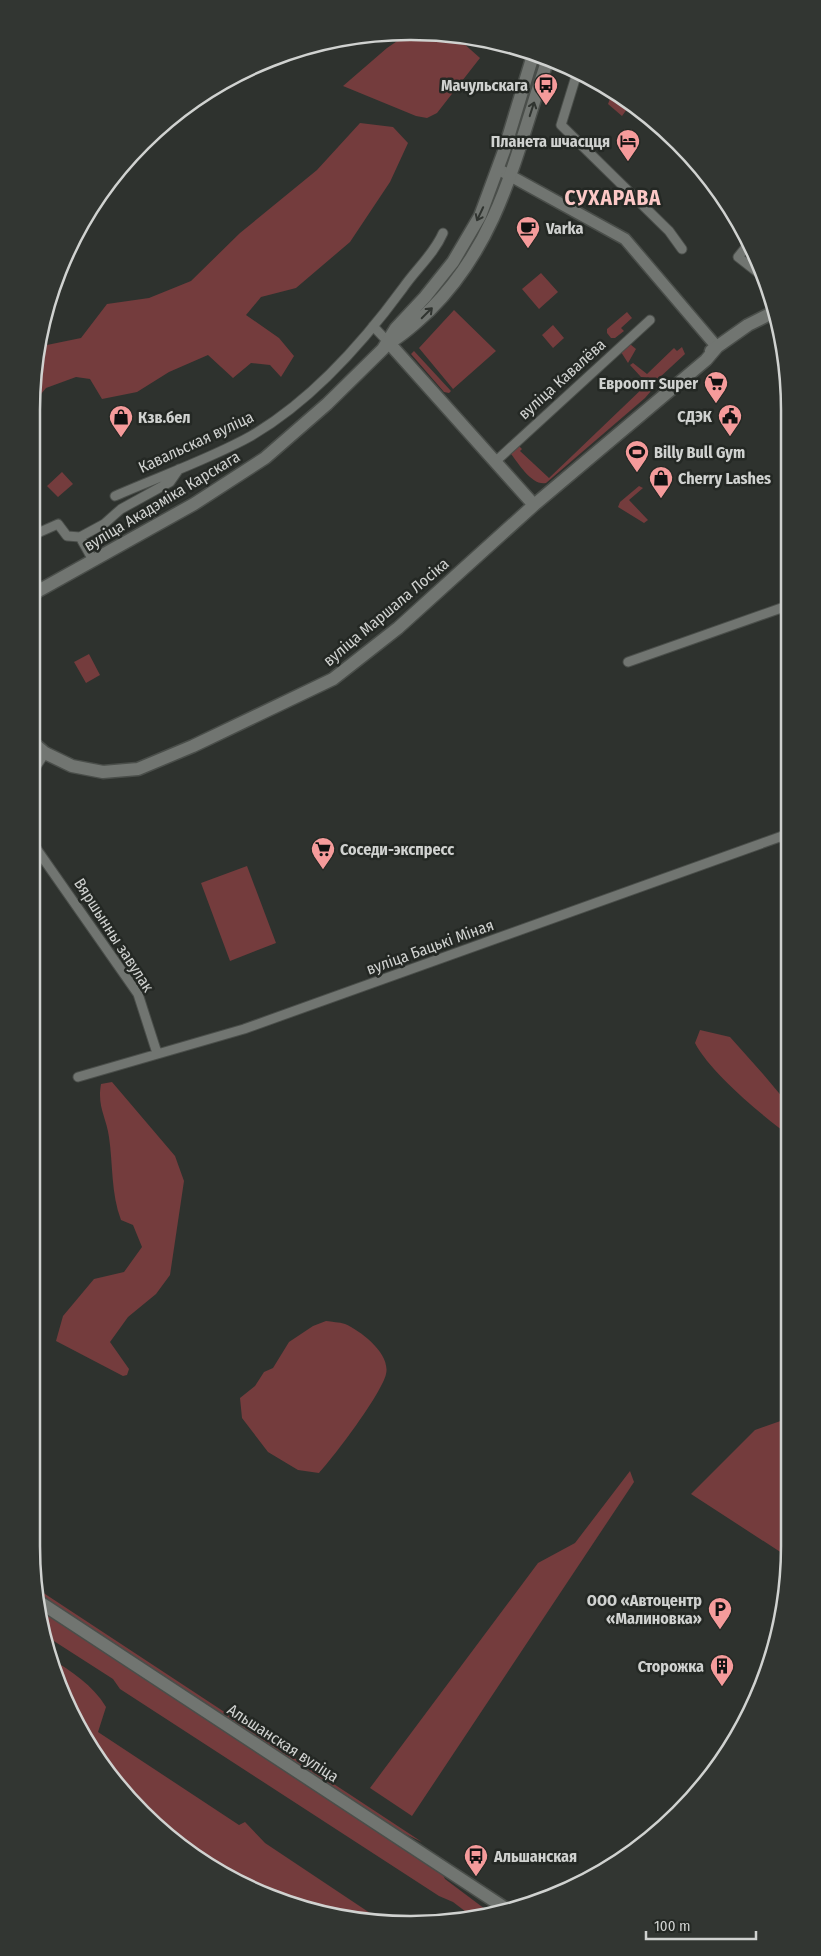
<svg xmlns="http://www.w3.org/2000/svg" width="821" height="1956" font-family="'Fira Sans Condensed',sans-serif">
	<rect width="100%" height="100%" fill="#2e322e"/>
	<path fill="#743c3d" d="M409,33L453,34L480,58L437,113L427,118L416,116L343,86L387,48Z
		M613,91L626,103L627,109L622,116L608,104Z
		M360,123L393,127L408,143L390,182L350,242L296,288L261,297L246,315L279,338L294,356L281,377L270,365L251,363L233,378L208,355L169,372L137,392L102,399L90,379L76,377L46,388L32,405L42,346L81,338L107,304L149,298L191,281L240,233L317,170Z
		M541,273L558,292L539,309L522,289Z
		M454,310L496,351L453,389L419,348Z
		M627,312L632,318L621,328L624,331L615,338H611L607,333V329Z
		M553,325L564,338L553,348L542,335Z
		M630,344L636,349L628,363L621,352Z
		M682,347L685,354L658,379L641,377L630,365L633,363L647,374L674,348L677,351Z
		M414,351L451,391L449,393L444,392L411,354Z
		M646,385L651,391L645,398L546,483C532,486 519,464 511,454L519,446L522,449L520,451L549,478Z
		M62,472L73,484L58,497L47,486Z
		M639,486L643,488L629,500L648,520L644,523L618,507L620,502Z
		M89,654L100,675L86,683L74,662Z
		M247,866L276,943L230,961L201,883Z
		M700,1030L730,1037L763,1074L789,1105V1135C761,1115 710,1072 695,1043Z
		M112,1082L175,1156L184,1181L170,1275L156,1294L128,1317L110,1342L129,1369L127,1375L123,1376L56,1341L63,1316L94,1279L124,1272L142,1247L133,1225L121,1220C111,1194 113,1164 109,1137C106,1116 97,1107 101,1084Z
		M326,1321C332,1322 339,1322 345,1324C361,1331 391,1354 386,1374C382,1393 334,1457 319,1473L298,1470L268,1452L242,1418L240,1398L255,1386L264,1372L273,1368L289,1342L313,1326Z
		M789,1418L790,1545L788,1557L691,1494L755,1430Z
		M630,1471L634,1482L412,1816L370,1788L538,1563L575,1543Z
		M39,1590L422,1842L395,1829L40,1596Z
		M42,1610L442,1873L445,1879L493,1915L474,1918L453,1902L439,1896L120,1689L113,1679L46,1636Z
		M50,1658C71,1671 93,1685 106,1707L98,1732L239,1825L245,1822L265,1843L382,1921H361L289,1905L269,1896L165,1828L125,1795L82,1735L51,1668Z"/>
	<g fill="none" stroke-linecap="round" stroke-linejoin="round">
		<g stroke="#4a4e4a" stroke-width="11">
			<path id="minor" d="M577,73L561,125L669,231L682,249
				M164,124L207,92
				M750,242L738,257L761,275
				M373,326L389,343
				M496,461L650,320
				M115,496C158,477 210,459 251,436C311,401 362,344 403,288C416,269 434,254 443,233
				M31,536L58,524L67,536L80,537L104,524L121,509L170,482L179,469
				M80,537L93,560
				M628,662L787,606
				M31,774L45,753
				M31,841L138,994L157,1053
				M78,1077L244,1029L788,834"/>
		</g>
		<g stroke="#4a4e4a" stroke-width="14">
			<path id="tertiary" d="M498,169L625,239L717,347"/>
		</g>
		<g stroke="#4a4e4a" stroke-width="15">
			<path id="secondary" d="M389,343C405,334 417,322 430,310C502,238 516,151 548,59
				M389,343L534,505
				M711,351L748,325L772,313
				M31,595L194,504L265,458L327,404L383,349L396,328L425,297L453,262L480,216L504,151L534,52
				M31,741L45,753L72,766L103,772L138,769L193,746L333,679L398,628L534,505L706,360L717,347
				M41,1603L508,1910"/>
		</g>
		<use href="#minor" stroke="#717571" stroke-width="9"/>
		<use href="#tertiary" stroke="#717571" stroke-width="11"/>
		<use href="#secondary" stroke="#717571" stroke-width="12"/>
	</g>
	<defs><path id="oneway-shaft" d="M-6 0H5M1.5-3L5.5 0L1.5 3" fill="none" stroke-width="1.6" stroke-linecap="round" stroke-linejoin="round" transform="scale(1.25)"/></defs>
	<g stroke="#303430">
		<use href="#oneway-shaft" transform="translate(532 109) rotate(-72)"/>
		<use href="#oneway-shaft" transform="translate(480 214) rotate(115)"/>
		<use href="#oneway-shaft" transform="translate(427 313) rotate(-45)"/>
	</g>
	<defs>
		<g id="bus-pin" transform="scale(1.25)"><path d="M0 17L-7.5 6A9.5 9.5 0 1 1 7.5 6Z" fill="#f59b9b" stroke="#242824"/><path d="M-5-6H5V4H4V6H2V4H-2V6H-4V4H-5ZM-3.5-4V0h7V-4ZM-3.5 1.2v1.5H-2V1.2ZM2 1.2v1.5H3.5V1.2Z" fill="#111"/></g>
		<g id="hotel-pin" transform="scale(1.25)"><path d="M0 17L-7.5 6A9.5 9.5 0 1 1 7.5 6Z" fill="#f59b9b" stroke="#242824"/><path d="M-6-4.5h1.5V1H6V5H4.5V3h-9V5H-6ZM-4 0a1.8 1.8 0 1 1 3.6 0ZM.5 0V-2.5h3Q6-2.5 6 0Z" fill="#111"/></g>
		<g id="cafe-pin" transform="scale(1.25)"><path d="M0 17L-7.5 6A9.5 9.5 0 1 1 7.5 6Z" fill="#f59b9b" stroke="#242824"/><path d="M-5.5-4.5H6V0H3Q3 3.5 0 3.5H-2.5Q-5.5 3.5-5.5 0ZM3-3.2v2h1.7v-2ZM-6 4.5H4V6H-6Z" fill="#111"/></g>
		<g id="supermarket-pin" transform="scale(1.25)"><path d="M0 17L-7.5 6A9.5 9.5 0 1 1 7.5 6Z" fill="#f59b9b" stroke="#242824"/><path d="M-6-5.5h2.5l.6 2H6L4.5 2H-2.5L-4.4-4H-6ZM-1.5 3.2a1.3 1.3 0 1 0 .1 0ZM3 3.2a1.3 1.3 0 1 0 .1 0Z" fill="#111"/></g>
		<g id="civic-pin" transform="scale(1.25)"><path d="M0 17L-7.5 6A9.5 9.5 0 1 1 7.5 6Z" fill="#f59b9b" stroke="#242824"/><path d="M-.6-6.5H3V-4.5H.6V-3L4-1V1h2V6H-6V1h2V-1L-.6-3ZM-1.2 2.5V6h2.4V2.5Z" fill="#111"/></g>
		<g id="shop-pin" transform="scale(1.25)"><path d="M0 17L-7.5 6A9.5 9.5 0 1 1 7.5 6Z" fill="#f59b9b" stroke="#242824"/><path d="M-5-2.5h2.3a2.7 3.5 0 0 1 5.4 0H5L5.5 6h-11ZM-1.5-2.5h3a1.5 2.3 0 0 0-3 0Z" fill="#111"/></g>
		<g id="stadium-pin" transform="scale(1.25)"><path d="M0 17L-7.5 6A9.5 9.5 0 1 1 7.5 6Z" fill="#f59b9b" stroke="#242824"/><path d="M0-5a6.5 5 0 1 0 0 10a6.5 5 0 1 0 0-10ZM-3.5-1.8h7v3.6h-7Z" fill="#111"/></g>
		<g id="parking-pin" transform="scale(1.25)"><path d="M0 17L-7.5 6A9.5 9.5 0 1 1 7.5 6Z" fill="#f59b9b" stroke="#242824"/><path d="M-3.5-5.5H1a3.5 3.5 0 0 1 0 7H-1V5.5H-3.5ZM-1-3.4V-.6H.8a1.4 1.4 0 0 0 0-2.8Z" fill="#111"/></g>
		<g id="building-pin" transform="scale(1.25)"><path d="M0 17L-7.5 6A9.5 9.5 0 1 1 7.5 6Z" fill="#f59b9b" stroke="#242824"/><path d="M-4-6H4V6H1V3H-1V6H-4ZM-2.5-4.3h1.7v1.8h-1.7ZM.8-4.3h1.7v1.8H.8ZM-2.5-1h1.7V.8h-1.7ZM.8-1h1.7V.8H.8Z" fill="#111"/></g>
	</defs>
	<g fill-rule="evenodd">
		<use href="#bus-pin" x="546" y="85"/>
		<use href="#hotel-pin" x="628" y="141"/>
		<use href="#cafe-pin" x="528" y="228"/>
		<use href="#supermarket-pin" x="716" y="383"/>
		<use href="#civic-pin" x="730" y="416"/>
		<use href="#shop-pin" x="121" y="417"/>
		<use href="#stadium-pin" x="637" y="452"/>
		<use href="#shop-pin" x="661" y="478"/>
		<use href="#supermarket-pin" x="323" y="849"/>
		<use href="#parking-pin" x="720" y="1609"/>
		<use href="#building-pin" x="722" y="1666"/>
		<use href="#bus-pin" x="476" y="1856"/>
	</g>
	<g text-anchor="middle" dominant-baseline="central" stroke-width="5" stroke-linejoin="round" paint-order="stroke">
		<g font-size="16" font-weight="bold" fill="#d0d2d0" stroke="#242824" text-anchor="end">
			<text x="528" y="85">Мачульскага</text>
			<text x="610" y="141">Планета шчасцця</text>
			<text x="546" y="228" text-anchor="start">Varka</text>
			<text x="698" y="383">Евроопт Super</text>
			<text x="712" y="416">СДЭК</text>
			<text x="138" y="417" text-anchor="start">Кзв.бел</text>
			<text x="654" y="452" text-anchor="start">Billy Bull Gym</text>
			<text x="678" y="478" text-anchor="start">Cherry Lashes</text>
			<text x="340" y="849" text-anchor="start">Соседи-экспресс</text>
			<text x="702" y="1600">ООО «Автоцентр<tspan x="702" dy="18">«Малиновка»</tspan></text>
			<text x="704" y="1666">Сторожка</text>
			<text x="494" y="1856" text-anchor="start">Альшанская</text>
		</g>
		<g font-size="16" fill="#d0d2d0" stroke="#242824">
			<text transform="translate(562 379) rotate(-42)">вуліца Кавалёва</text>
			<text transform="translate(196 442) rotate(-25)">Кавальская вуліца</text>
			<text transform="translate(162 501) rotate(-31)">вуліца Акадэміка Карскага</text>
			<text transform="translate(386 612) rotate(-40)">вуліца Маршала Лосіка</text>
			<text transform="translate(114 935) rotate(57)">Вяршынны завулак</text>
			<text transform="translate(430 947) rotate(-20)">вуліца Бацькі Міная</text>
			<text transform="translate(283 1743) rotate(33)">Альшанская вуліца</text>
		</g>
		<g font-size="21" font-weight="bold" letter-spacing="1" fill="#fcc8c6" stroke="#242824">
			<text x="613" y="198">СУХАРАВА</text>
		</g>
	</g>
	<path d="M0 0H821V1956H0ZM410 40H411A370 370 0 0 1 781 410V1546A370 370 0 0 1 411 1916H410A370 370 0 0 1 40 1546V410A370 370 0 0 1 410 40Z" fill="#323632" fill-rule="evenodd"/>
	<path fill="none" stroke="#d0d2d0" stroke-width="2.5" d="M410 40H411A370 370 0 0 1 781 410V1546A370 370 0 0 1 411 1916H410A370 370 0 0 1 40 1546V410A370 370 0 0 1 410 40Z"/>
	<path d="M646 1931v8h110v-8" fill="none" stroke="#d0d2d0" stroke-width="2.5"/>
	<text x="654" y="1931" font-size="15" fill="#d0d2d0" stroke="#242824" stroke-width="4" paint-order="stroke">100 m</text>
</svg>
